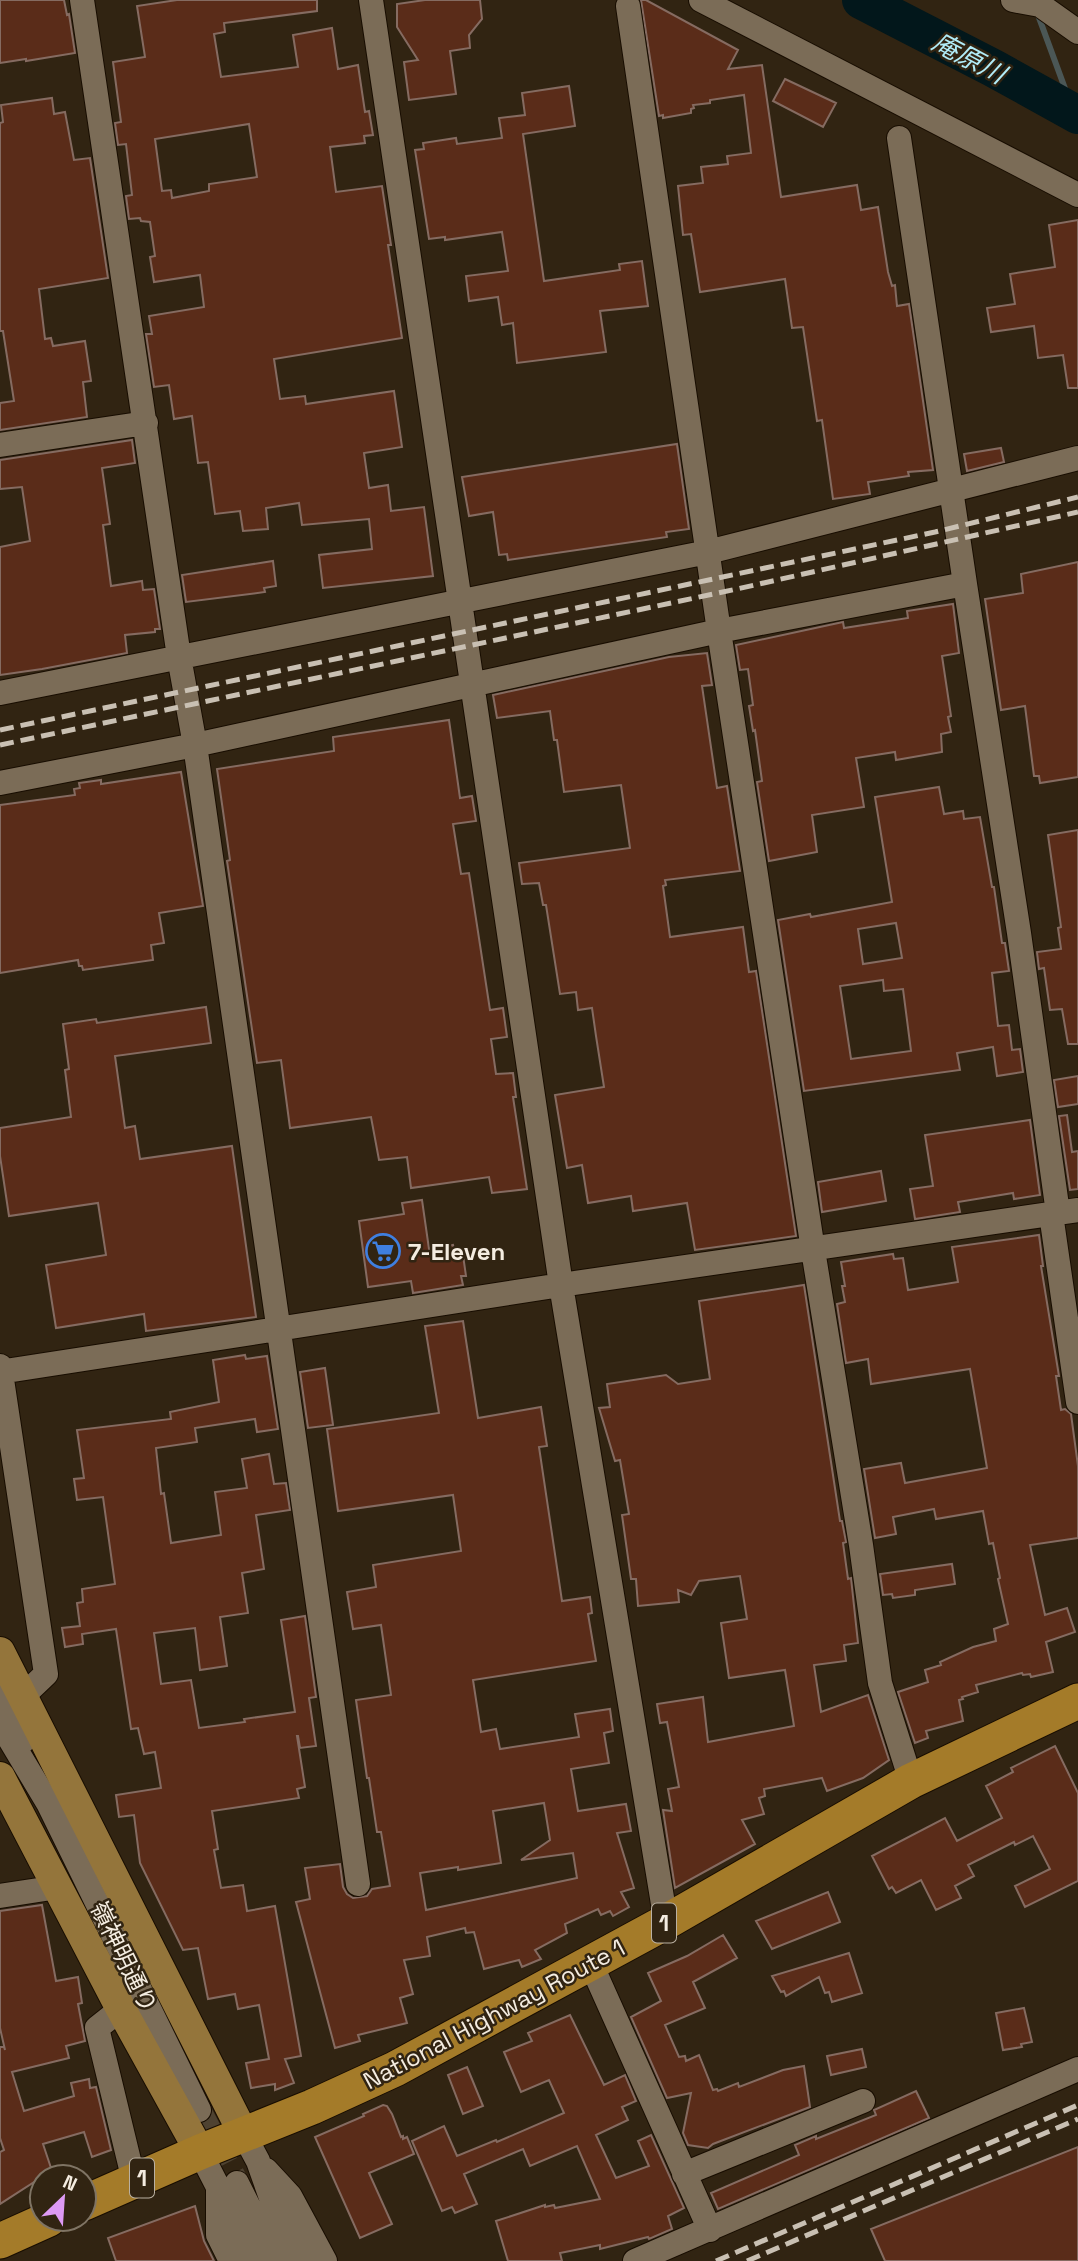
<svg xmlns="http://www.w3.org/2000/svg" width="1078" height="2261" font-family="'Space Grotesk','Noto Sans JP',sans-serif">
	<rect width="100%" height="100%" fill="#312412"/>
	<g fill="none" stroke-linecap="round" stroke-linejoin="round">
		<path stroke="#4b5756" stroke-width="6" d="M1038,15L1074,113"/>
		<path stroke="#02171b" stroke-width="38" d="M861,0L993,68L1078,115"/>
	</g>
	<path fill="#5a2c19" stroke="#856b61" stroke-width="2" fill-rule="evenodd" d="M0,0H64L67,15L69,14L75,53L26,61V59L0,63Z
		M177,0H317V11L224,23L225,32L214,34L221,77L298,67L293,35L332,28L338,69L358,65L365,112L369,111L373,135L364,136L365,143L330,147L336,192L382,186L391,245H388L402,338L274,359L280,399L305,396L306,404L394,391L402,447L364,453L369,488L388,485L391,511L424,507L433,576L323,588L319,555L372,549L369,519L302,525L299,503L266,508L268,529L243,531L240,511L215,514L208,462L198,463L192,416L174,419L169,385L154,387L146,334H152L149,316L204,307L200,275L154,282L150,257L155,256L150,222L141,221L140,218L129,219L126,196L132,195L126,144L118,145L115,123L121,122L113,62L145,57L137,6ZM249,124L257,177L209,184V191L172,198L171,190L162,191L155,139Z
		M425,0H480L482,19L469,35L470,48L450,51L456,94L409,100L404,62L418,60L397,27V4Z
		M641,0H646L738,50L728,69L762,65L781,197L857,185L861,210L878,207L888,272L892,286L895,285L897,306L909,304L933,470L908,472L909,476L868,482L870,494L833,499L822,420L817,421L803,327L792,328L785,279L700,292L691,234L683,235L678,186L703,183L701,167L728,164L727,156L751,153L744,95L710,100V103L693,105L694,108L691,109V113L663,118V115L659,116Z
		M785,79L836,103L823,127L773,101Z
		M569,86L575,126L523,134L544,281L620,270L619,264L642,261L648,306L600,311L606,352L517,363L513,323L502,325L498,297L469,301L466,276L508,271L502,232L445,240V237L429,239L415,150L424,149L423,143L456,138L457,144L502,138L499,118L525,115L522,93Z
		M52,98L54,114L65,112L74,160L90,158L108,278L39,289L45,339L51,338L53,346L85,341L91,381L83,382L87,417L0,430V403L14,401L3,331H0V123L3,122L1,105Z
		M1078,220V388H1068L1063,355L1038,358L1034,326L991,332L987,308L1015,304L1010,274L1055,267L1049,225Z
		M132,440L135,463L102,468L110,524L103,525L111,586L142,581L143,590L154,589L160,629H155V632L125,635L127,653L42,669L0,675V547L30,541L22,487L0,489V460Z
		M677,444L689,529L666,532L667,537L508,560L507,554L499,555L493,512L469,516L462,477Z
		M1001,448L1004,462L967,471L964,454Z
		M273,561L276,586L264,588L265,592L186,602L182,575Z
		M1078,562V777L1040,783L1039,776H1034L1025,706L1001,710L985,599L1023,593L1021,574Z
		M953,604L959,653L942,656L951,716L948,717L951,732L941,734L942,752L896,760L895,752L856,758L864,807L812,815L817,852L769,861L757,782L762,781L755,730L753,731L749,706L753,705L748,669L740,670L736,645L843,622L844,628L908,618L907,611Z
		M707,653L712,685L702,686L717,788L727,786L740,871L665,880L666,885L663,886L670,937L743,927L749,972L756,971L796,1236L695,1250L687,1203L633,1211L631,1196L588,1203L582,1165L567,1168L555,1095L604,1087L596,1036L592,1008L578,1010L576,992L560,994L546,905H543L539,883L522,884L519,863L630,848L621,785L564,792L557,740H554L550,711L497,718L493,695L669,657Z
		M449,720L460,798L472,796L476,821L453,824L461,874L469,873L490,1010L503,1008L507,1037L491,1039L496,1074L513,1073L516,1097H513L527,1189L492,1193L489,1177L411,1188L407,1157L379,1160L371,1117L290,1128L281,1060L257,1063L227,861L230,860L217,769L334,751L333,737Z
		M181,772L203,906L159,913L164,943L151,945L153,960L83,970L82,966H79L78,960L0,973V805L75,795L74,789L80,788L79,783L101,780V784Z
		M939,787L944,814L963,811L964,819L980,817L992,887H994L1002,943H1005L1009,971L992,973L998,1026L1009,1025L1012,1050L1020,1049L1023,1072L997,1076L993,1047L957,1053L960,1070L804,1091L778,920L810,914L811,917L892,902L875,797ZM896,923L902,958L863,964L858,929ZM883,980L884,991L903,989L911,1051L851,1059L840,986Z
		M1078,830V1044H1068L1062,1009L1050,1010L1044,968L1039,969L1037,952L1061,949L1058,928L1061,927L1048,835Z
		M206,1007L211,1043L115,1056L125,1128L135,1126L140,1159L232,1146L256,1317L146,1331L144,1314L56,1328L46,1265L106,1255L98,1203L9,1216L0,1156V1128L71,1117L65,1070L69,1069L63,1024L96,1019L97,1023Z
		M1078,1076V1104L1058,1107L1054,1080Z
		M1067,1115L1072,1152L1078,1151V1189L1070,1190L1059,1116Z
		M1030,1120L1040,1195L1014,1199L1013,1193L958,1202L960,1212L915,1219L910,1189L933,1186L925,1135Z
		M881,1171L886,1201L822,1212L818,1182Z
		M422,1200L429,1249L453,1245L454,1249L462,1248L466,1276H461L463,1285L413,1293L411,1281L368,1287L359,1221L404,1214L402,1203Z
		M1039,1235L1043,1266H1041L1059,1376H1056L1061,1410L1065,1409L1071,1414L1078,1466V1538L1030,1545L1045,1615L1067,1608L1075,1632L1046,1642L1053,1672L1031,1677L1030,1674L1023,1675L1022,1673L976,1685L978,1692L962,1697L963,1699L959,1700L963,1721L926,1731L928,1738L915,1743L898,1692L928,1682L925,1670L941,1665L940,1662L973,1647L996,1641L994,1629L1008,1624L998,1579L1000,1578L993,1543L989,1544L983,1511L936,1519L934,1509L893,1517L896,1534L875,1538L864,1469L901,1463L905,1483L987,1468L970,1369L871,1384L868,1359L846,1363L837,1304L845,1302L842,1286H845L841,1262L893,1254L894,1259L903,1258L908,1290L958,1282L952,1247Z
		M804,1285L840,1521H842L846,1542L843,1543L848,1579L851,1578L858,1643L844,1645L846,1661L814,1665L821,1712L868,1695L889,1760L863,1778L827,1791L822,1778L764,1789L765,1796L759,1798L764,1814L742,1820L755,1844L675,1888L663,1810L672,1811L668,1789L679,1787L667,1722L660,1723L657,1704L703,1697L708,1742L794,1726L785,1670L729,1678L721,1623L747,1619L740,1576L699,1581L691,1595L678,1590L679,1602L638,1606L636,1579H631L622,1515L629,1514L620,1460L615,1461L599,1408L610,1407L607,1384L666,1375L678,1384L710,1379L699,1301Z
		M463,1321L478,1418L541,1407L547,1446L539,1447L562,1601L590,1597L592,1613L588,1614L596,1661L473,1680L481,1732L496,1729L500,1749L579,1737L575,1714L610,1709L613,1731L604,1733L609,1763L571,1769L578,1811L626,1804L631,1831L617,1833L634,1888L621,1892L629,1907L613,1916L610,1911L601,1915L598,1909L565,1924L567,1933L535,1950L541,1959L522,1967L519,1960L484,1969L474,1932L466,1933L465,1928L427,1937L430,1956L404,1960L413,1994L400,1998L407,2023L358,2035L360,2041L335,2048L296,1902L310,1899L305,1868L340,1864L343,1887L347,1894L353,1898L367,1896L372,1889L390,1886L381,1832H377L369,1778H367L356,1700L391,1695L381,1625L353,1629L347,1592L376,1587L373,1565L461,1551L453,1495L338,1511L327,1429L439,1413L425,1326ZM544,1803L550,1840L521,1860L573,1853L577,1878L426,1910L420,1873L458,1867V1870L501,1863L493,1811Z
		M245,1355L246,1359L267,1356L278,1429L257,1432L255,1419L195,1428L197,1442L156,1448L161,1494L164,1493L171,1543L221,1535L215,1492L247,1488L242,1459L269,1454L274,1484L286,1483L290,1510L256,1515L264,1569L242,1573L248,1613L220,1617L227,1666L200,1670L195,1628L154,1633L161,1684L191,1680L199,1728L245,1722L244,1719L295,1712L281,1620L305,1616L316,1697L309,1698L316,1746L300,1748L298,1736H297L305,1787L297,1789L299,1798L212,1811L218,1849L214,1850L221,1888L243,1885L247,1911L275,1906L301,2056L285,2059L294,2083L275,2090V2084L251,2088L246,2063L269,2059L259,2005L238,2009L235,1994L208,1999L198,1948L183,1950L140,1863L134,1815L119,1817L116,1795L161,1788L155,1752L144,1754L138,1728L131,1729L116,1629L82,1634L83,1644L65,1647L62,1628L80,1626L77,1603L83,1602L82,1589L115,1584L103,1497L77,1500L74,1479L84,1478L77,1430L171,1419L170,1412L219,1402L213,1360Z
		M325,1368L333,1425L308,1428L300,1372Z
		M952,1564L955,1584L915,1590V1595L893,1598L892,1594L883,1595L880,1574Z
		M1055,1746L1078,1793V1881L1025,1907L1015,1886L1050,1869L1033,1836L1015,1845L1014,1842L968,1865L974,1876L955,1886L961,1898L936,1910L921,1880L896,1893L892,1887L889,1889L872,1856L945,1818L957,1841L1002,1818L986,1786L1013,1772L1011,1768Z
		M828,1892L840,1922L772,1949L756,1921Z
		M42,1905L56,1981L78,1977L82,2003L78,2004L85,2041L66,2046L69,2058L12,2072L24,2111L74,2096L71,2083L89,2079L90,2088L96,2087L111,2150L92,2157L84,2132L43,2144L54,2177H42L0,2204V2152L4,2150L0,2138V2047H4L5,2050L0,2028V1911Z
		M723,1935L737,1958L693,1982L705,2008L665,2025L679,2057L685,2056L686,2061L699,2055L713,2090L717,2089L718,2091L738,2083L739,2087L783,2070L804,2066L810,2107L713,2144L708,2148L688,2145L683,2133L691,2093L667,2098L631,2017L661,2001L648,1973L687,1956Z
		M849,1953L862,1993L832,2002L829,1992L825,1993L819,1977L786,1996L784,1991L781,1992L772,1976Z
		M1024,2008L1032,2042L1021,2044L1022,2047L1003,2050L996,2013Z
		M570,2015L604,2085L625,2075L636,2101L622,2107L628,2120L596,2135L616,2178L649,2166L638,2141L651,2135L684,2208L668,2216L672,2229L649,2239L648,2237L600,2249V2245L560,2253L562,2261H508L496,2221L545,2205V2207L554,2205L555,2208L600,2199L577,2146L530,2166L523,2149L464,2174L477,2204L455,2213L452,2207L442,2211L412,2141L444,2126L457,2156L496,2140L497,2142L564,2113L549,2080L521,2092L504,2052L532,2041L528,2033Z
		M862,2049L866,2067L831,2075L827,2056Z
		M467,2067L483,2106L463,2114L448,2075Z
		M916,2091L929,2118L718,2209L711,2193L799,2155L795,2145L816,2136V2139L876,2115L874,2110Z
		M383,2105L387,2106L392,2114L401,2137L403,2136V2139L407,2137L414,2154L369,2173L392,2224L360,2238L315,2137L364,2116L363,2114Z
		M1078,2147V2261H885L871,2229Z
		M195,2206L204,2241L214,2261H116L108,2238Z"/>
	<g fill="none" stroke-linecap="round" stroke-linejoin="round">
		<path stroke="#4e4231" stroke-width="24" stroke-dasharray="24 12" stroke-linecap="butt" d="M199,2110L237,2183"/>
		<g stroke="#180d00" stroke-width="26">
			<path id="minor" d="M82,0L179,657L195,745L358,1884
				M371,0L561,1285L666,1922
				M701,0L1078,195
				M1013,0L1040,5L1078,32
				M628,6L719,631L813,1250L861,1545L880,1683L911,1781
				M899,138L965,584
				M0,445L146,423
				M0,693L708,552L1078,458
				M0,783L195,745L719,631L965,584L1019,933L1058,1213
				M1051,1214L1078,1402
				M0,1366L46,1674L24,1695
				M0,1372L561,1285L1078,1210
				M0,1683L23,1741
				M0,1723L48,1803L199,2110
				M0,1896L58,1887
				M591,1964L710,2230
				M121,2009L97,2028L134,2181
				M244,2135L258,2161L275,2209L300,2261
				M200,2152L256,2261
				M266,2170L290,2196L325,2261
				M684,2174L863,2101
				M237,2183L276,2261
				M218,2191V2235L231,2261
				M635,2261L1078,2069"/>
		</g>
		<g stroke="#180d00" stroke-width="32">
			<path id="major" d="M0,1652L244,2135
				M0,1777L121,2009L200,2152"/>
		</g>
		<g stroke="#180d00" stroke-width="37">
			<path id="highway" d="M84,2203L200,2152L312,2107L395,2069L666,1922L911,1781L1078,1701
				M0,2241L49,2219"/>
		</g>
		<use href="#minor" stroke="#7b6c57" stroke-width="24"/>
		<use href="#major" stroke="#94753b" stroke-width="30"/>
		<use href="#highway" stroke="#a47b29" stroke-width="35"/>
		<path stroke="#c9c0b3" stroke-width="5" stroke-dasharray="14 7" stroke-linecap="butt" d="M0,730L935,532L1078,497
			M0,745L737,589L1078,512
			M716,2261L1078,2105
			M747,2261L1078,2119"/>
	</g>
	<defs>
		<g id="supermarket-ring" transform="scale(1.75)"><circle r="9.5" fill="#312412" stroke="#3f7fe0" stroke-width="1.5"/><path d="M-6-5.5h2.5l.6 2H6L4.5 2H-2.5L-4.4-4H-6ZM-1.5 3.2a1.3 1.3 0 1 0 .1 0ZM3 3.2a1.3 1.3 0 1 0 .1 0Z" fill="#3f7fe0"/></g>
	</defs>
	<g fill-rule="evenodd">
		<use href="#supermarket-ring" x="383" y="1251"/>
	</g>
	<g text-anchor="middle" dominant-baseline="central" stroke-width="5" stroke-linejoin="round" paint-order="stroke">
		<g fill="#312412" stroke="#bab0a2" stroke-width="2">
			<rect x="652" y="1903.5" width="24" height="39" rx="5"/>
			<rect x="130" y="2158.5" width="24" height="39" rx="5"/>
		</g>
		<g font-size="23" font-weight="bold" fill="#f4ece0">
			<text x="664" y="1923">1</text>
			<text x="142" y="2178">1</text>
		</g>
		<g font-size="24" font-weight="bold" fill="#f4ece0" stroke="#312412" text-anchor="start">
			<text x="408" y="1251">7-Eleven</text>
		</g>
		<g font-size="24" fill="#f4ece0" stroke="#312412">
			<text transform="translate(124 1957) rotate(64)">嶺神明通り</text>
			<text transform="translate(494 2014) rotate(-28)">National Highway Route 1</text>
		</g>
		<g font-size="26" font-style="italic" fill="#b1ecf8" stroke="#312412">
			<text transform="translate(969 58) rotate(28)">庵原川</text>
		</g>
	</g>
	<g transform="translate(63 2198) rotate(25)"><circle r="33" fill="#312412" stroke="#7f7464" stroke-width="2"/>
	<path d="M0-5L12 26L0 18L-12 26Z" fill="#dd99f4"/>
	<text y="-10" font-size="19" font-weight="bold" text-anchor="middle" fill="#f4ece0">N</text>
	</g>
</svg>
